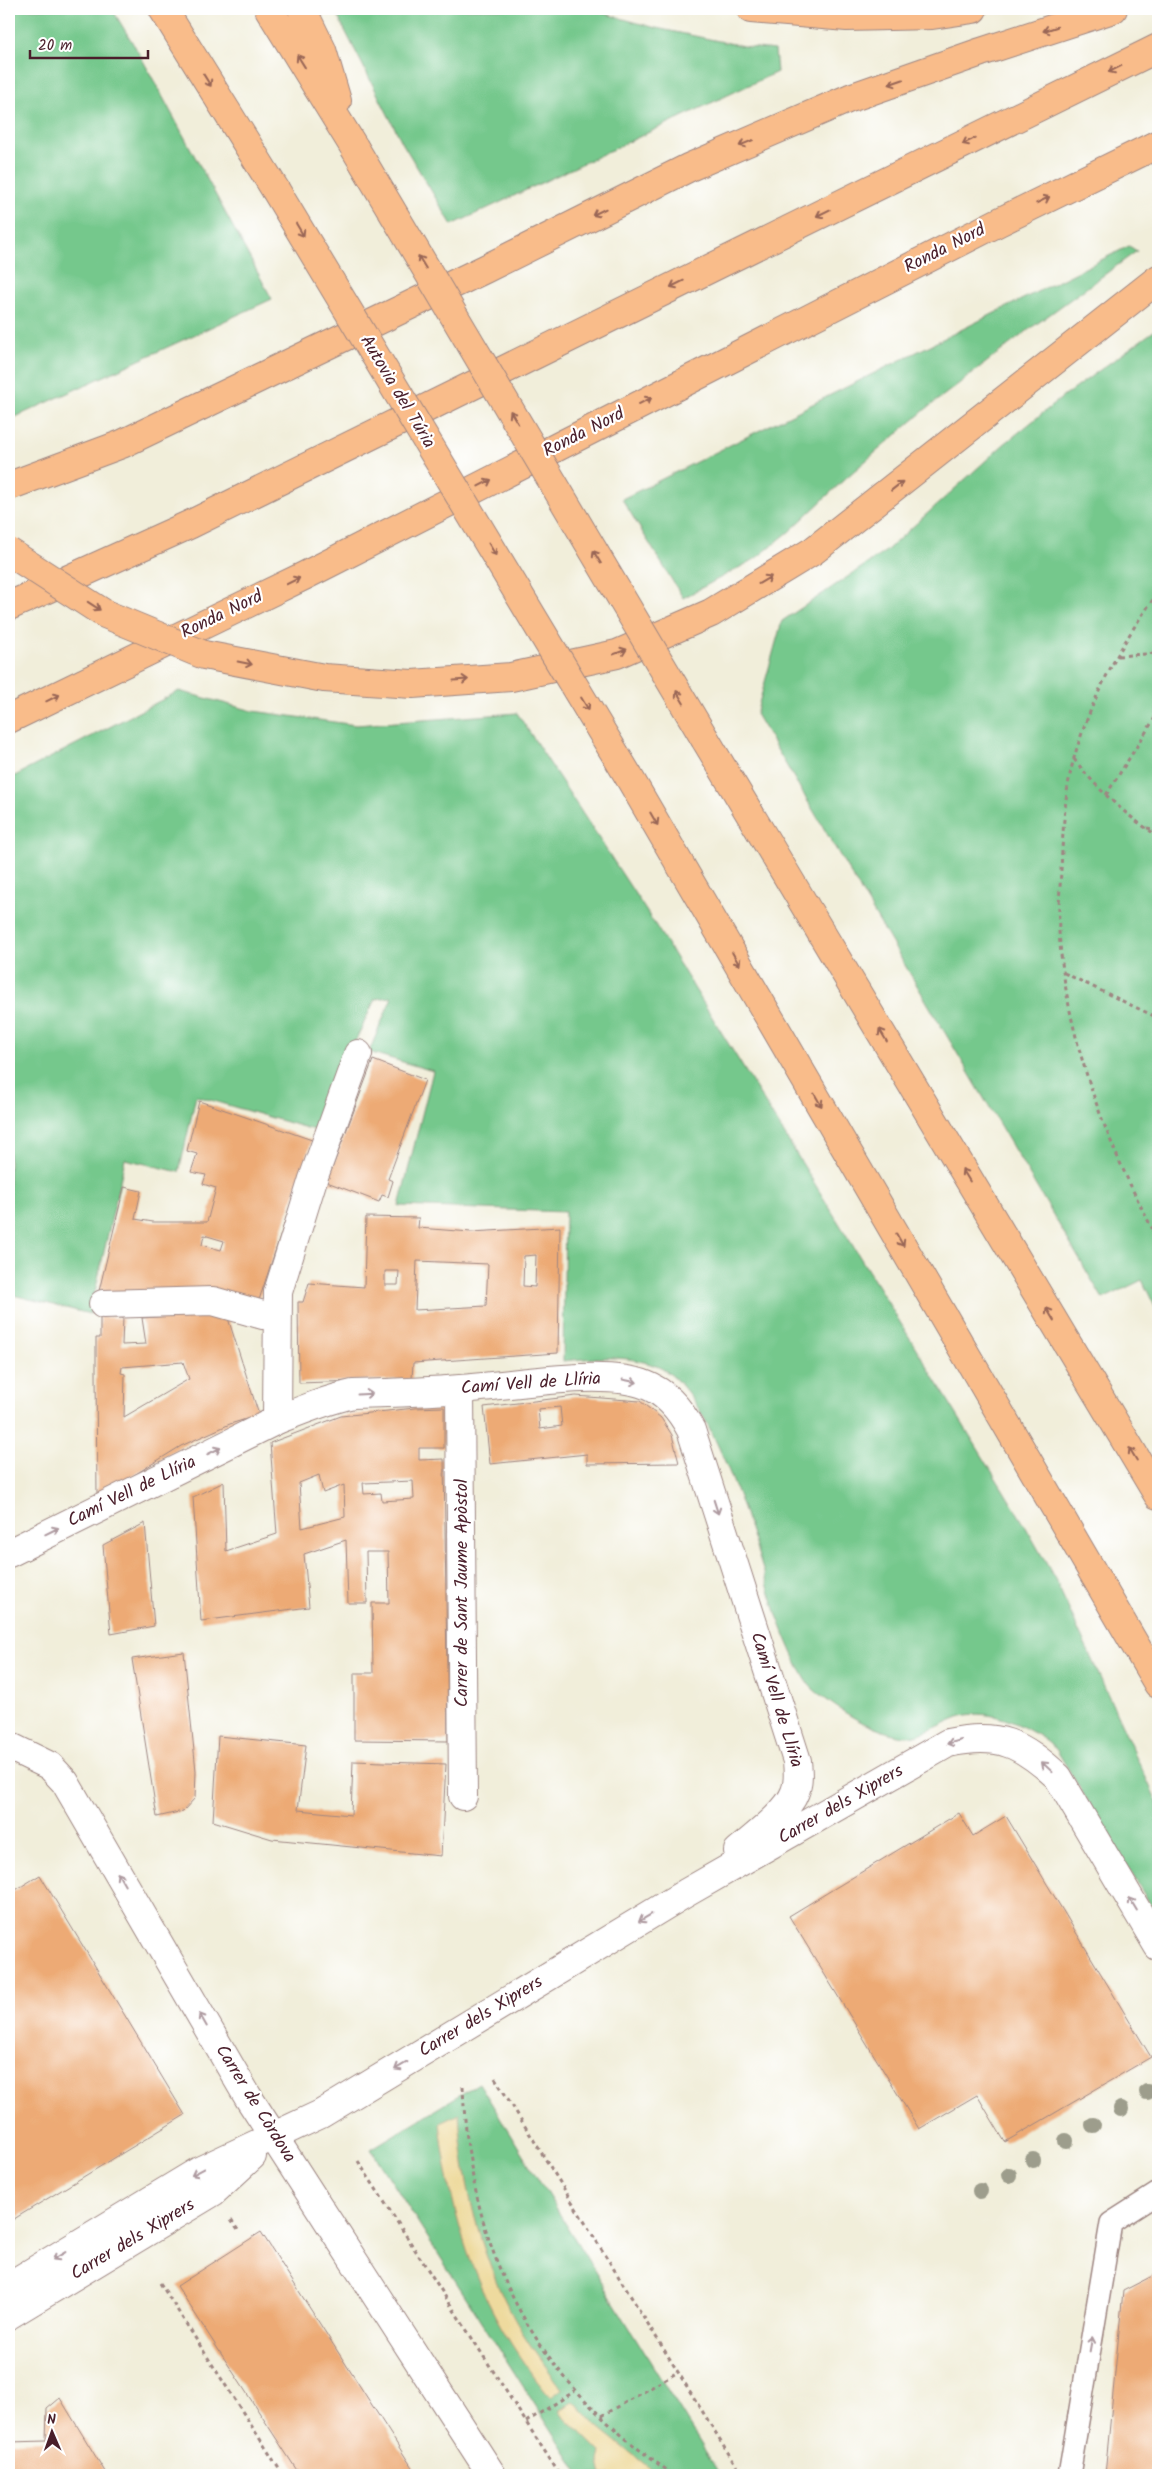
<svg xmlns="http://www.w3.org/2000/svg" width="1167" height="2484" font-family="Kalam,sans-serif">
	<rect width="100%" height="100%" fill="#fff"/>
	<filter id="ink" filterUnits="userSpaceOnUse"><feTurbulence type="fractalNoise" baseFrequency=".02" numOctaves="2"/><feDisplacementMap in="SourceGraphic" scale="10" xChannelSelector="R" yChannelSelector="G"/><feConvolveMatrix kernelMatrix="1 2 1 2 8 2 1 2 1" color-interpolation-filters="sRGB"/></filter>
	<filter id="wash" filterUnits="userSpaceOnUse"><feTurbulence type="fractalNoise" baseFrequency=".0096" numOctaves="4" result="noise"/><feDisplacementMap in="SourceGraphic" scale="20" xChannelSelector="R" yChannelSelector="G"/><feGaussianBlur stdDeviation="1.12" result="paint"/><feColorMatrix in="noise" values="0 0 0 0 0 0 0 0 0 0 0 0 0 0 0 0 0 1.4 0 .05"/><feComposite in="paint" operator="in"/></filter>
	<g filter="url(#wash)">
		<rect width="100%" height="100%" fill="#f1eeda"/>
		<path fill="#74c88c" stroke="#5f745c" d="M9,9H112L140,55L272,299L9,420Z
			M334,9H588L656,28L748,47L775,50L777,72L452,225L403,144Z
			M1129,246L1137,251L1031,328L926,409L847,477L790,531L755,559L683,598L622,499Z
			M1158,328V1313L1142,1280L1103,1299L756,714L782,621L886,551L1003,445L1064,396Z
			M179,691L253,711L356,725L517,713L656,926L1023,1522L1055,1579L1158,1804V1917L1056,1749C1033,1729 991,1706 959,1717C945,1722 921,1737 906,1736C873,1733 838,1710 813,1689C803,1681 782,1629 777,1615C758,1557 714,1387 656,1366C625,1354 594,1358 563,1361L565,1212L399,1206L433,1071L369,1052L392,997L375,999L314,1130L196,1096L179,1172L125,1159L90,1314L9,1294V779Z
			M479,2083L720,2475H580L371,2149Z"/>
		<path fill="#eeda9e" stroke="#9c7c64" d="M459,2114C463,2190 483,2267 522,2332C534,2352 549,2370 562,2389L550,2397C481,2314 452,2229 440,2123Z
			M574,2401L596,2425L658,2475H602L599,2462L601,2452L559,2411Z"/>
		<g id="blocks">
			<path fill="#edaa74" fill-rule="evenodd" d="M373,1060L425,1080L388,1179L393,1181L388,1197L382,1195L379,1202L327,1182Z
				M199,1101L312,1140L258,1303L99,1291L124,1187L141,1191L135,1219L153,1222H207L216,1188L203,1184L206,1175L191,1172L197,1154L187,1151ZM204,1235L224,1241L221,1250L202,1245Z
				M366,1217L419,1218L418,1228L471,1232L560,1227L558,1353L413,1363L412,1379L299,1383L298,1302H303L309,1283L364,1287ZM536,1255L535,1287L523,1286L524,1256ZM417,1261L488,1264L486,1306L415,1310ZM385,1271H399L398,1285H385Z
				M226,1312L259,1415L230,1424L181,1446L97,1498L96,1371V1338H100V1317L123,1318L122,1345L146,1344L142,1318ZM183,1362L189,1379L124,1417L125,1374L121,1373L122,1367Z
				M576,1396L640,1401L661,1418L672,1435L679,1463L587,1464V1454L490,1464L484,1407ZM560,1407L562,1426L540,1429L538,1409Z
				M444,1407V1448H419V1460L444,1459L448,1741L354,1740V1673H373L372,1603H389L388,1552H366L367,1603H348L346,1540L304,1554L309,1607L201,1621L193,1497L224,1482L226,1551L277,1534L270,1443L341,1416L415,1408ZM319,1475L323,1493L344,1485L345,1517L302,1528L299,1483ZM413,1481L414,1499L382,1501L381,1493L364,1494L363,1483Z
				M145,1523L154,1626L111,1634L103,1545Z
				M184,1652L196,1771L195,1798L183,1811L157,1817L132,1659Z
				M218,1736L306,1745L298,1810L351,1815L353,1761L446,1764L441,1856L272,1839L213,1821Z
				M959,1813L973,1836L1006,1816L1151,2057L1005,2142L977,2095L919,2129L789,1916Z
				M40,1875L185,2115L9,2222V1894Z
				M261,2232L413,2469L403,2475H300L177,2286Z
				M1158,2273V2475H1105L1123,2291Z
				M60,2398L107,2475H9V2442L46,2441L47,2409Z"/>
		</g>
	</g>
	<g filter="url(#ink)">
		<use href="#blocks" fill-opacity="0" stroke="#9e8682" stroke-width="1"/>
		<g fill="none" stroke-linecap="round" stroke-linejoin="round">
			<g stroke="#9e8682" stroke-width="24">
				<path id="lane" d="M1069,2475L1111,2223L1158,2193"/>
			</g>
			<g stroke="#9e8682" stroke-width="30">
				<path id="street" d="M103,1304L213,1301L263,1315
					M460,1389L463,1796
					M277,1420L278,1292L313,1179L358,1054
					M9,1553L277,1420C302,1410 326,1400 353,1394C389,1393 425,1392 460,1389C509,1386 603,1368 646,1385C667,1393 681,1411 691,1430L797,1761C798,1771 799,1782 795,1792C788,1812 754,1837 738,1851
					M9,1746L50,1766L65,1782L248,2097L492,2475
					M9,2286L199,2171L321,2114L686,1893L948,1743C999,1732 1021,1743 1058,1777L1158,1946
					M9,2315L213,2192L252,2156"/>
			</g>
			<g stroke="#9e8682" stroke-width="30">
				<path id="highway" d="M163,9L275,189
					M269,9L354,147
					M302,9L322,50L337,101
					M751,9L847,17L932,15L973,9
					M9,486L122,444L485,269L690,167L850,98L981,52L1113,9
					M9,606L191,524L1158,48
					M412,684L511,677L617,654L711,613L813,551L1158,279
					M9,719L304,576L999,222L1158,144
					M705,739L1158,1495
					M629,777L1158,1684"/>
			</g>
			<path stroke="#9e8682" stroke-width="3" stroke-dasharray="4 4" stroke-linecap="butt" d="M1158,593C1121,642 1091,699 1074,758C1064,794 1063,833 1061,870C1060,890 1058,911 1059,931C1066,1039 1106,1144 1158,1239
				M1118,656L1158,653
				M1074,759C1097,789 1126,816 1158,836
				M1106,795L1158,713
				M1147,828L1158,830
				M1064,973L1158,1018
				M495,2078L742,2475
				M463,2086C469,2254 534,2380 674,2475
				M358,2161L560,2475
				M231,2220L240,2233
				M160,2283L283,2475
				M602,2416L678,2372
				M526,2422L575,2391"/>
			<use href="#lane" stroke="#fff" stroke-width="21"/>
			<use href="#street" stroke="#fff" stroke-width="28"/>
			<use href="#highway" stroke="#f9bc8a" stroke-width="28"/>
			<g stroke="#9e8682" stroke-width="30" stroke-linecap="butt">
				<path id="highway-bridge" d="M354,147L705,739
					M275,189L629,777
					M9,552L105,614L204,655L324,678L412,684"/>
			</g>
			<use href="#highway-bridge" stroke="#f9bc8a" stroke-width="28"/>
		</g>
		<g fill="#9d9d8c">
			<circle cx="1147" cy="2092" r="8"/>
			<circle cx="1121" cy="2109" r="8"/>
			<circle cx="1093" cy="2125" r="8"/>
			<circle cx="1066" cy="2141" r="8"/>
			<circle cx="1033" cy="2160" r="8"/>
			<circle cx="1009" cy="2175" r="8"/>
			<circle cx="980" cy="2191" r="8"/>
		</g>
		<defs><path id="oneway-shaft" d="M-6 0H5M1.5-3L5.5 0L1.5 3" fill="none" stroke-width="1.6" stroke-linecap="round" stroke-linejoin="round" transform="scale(1.25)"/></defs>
		<g stroke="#996656">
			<use href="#oneway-shaft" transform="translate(1050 29) rotate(162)"/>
			<use href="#oneway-shaft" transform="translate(301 61) rotate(-122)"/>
			<use href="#oneway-shaft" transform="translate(1115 69) rotate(154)"/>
			<use href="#oneway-shaft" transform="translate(207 80) rotate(58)"/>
			<use href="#oneway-shaft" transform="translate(896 82) rotate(161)"/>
			<use href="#oneway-shaft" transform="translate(969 141) rotate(154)"/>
			<use href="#oneway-shaft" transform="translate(746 143) rotate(157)"/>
			<use href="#oneway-shaft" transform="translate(1043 200) rotate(-26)"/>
			<use href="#oneway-shaft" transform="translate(599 212) rotate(154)"/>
			<use href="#oneway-shaft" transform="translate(823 213) rotate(154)"/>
			<use href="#oneway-shaft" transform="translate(300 230) rotate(59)"/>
			<use href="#oneway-shaft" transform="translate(422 262) rotate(-121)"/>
			<use href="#oneway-shaft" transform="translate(677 284) rotate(154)"/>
			<use href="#oneway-shaft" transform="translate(645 401) rotate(-27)"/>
			<use href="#oneway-shaft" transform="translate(514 417) rotate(-121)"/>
			<use href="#oneway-shaft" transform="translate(485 483) rotate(-27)"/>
			<use href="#oneway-shaft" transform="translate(897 486) rotate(-38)"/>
			<use href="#oneway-shaft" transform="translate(492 549) rotate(59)"/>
			<use href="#oneway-shaft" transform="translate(597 557) rotate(-121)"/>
			<use href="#oneway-shaft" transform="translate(765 580) rotate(-31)"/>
			<use href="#oneway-shaft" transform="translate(293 581) rotate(-26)"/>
			<use href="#oneway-shaft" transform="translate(94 606) rotate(33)"/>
			<use href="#oneway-shaft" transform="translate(620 652) rotate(-21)"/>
			<use href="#oneway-shaft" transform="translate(245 663) rotate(11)"/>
			<use href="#oneway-shaft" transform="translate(461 680) rotate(-4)"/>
			<use href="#oneway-shaft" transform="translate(680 697) rotate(-121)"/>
			<use href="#oneway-shaft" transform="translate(53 698) rotate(-26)"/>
			<use href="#oneway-shaft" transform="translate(585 704) rotate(59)"/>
			<use href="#oneway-shaft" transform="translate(654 819) rotate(60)"/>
			<use href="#oneway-shaft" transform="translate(736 959) rotate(60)"/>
			<use href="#oneway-shaft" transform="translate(883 1035) rotate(-121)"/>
			<use href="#oneway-shaft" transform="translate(818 1100) rotate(60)"/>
			<use href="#oneway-shaft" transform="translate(966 1175) rotate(-121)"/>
			<use href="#oneway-shaft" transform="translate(900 1240) rotate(60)"/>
			<use href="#oneway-shaft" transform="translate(1050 1314) rotate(-121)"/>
			<use href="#oneway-shaft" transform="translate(1133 1454) rotate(-121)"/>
		</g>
		<g stroke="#ae9aa0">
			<use href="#oneway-shaft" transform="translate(630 1381) rotate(11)"/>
			<use href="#oneway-shaft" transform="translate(365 1394) rotate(-3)"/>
			<use href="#oneway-shaft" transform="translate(214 1451) rotate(-26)"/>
			<use href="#oneway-shaft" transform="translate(716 1507) rotate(72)"/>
			<use href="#oneway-shaft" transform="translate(52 1531) rotate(-26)"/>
			<use href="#oneway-shaft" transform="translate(954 1742) rotate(165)"/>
			<use href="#oneway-shaft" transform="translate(1047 1767) rotate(-137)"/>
			<use href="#oneway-shaft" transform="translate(121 1879) rotate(-120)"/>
			<use href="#oneway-shaft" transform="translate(1133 1904) rotate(-121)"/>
			<use href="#oneway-shaft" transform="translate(645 1918) rotate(149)"/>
			<use href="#oneway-shaft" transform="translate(203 2020) rotate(-120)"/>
			<use href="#oneway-shaft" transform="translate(401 2066) rotate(149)"/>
			<use href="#oneway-shaft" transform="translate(198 2172) rotate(152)"/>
			<use href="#oneway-shaft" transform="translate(59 2256) rotate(149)"/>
			<use href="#oneway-shaft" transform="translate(1091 2344) rotate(-80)"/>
		</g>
	</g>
	<g text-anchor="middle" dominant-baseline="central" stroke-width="4.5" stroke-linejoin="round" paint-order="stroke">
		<g font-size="18" fill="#4a1f2b" stroke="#fff">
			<text transform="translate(945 249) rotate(-27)">Ronda Nord</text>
			<text transform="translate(397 392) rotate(59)">Autovia del Túria</text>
			<text transform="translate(584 433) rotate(-27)">Ronda Nord</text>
			<text transform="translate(222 615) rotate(-26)">Ronda Nord</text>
			<text transform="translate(531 1384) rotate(-4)">Camí Vell de Llíria</text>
			<text transform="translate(132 1492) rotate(-26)">Camí Vell de Llíria</text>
			<text transform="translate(462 1593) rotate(-90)">Carrer de Sant Jaume Apòstol</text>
			<text transform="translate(776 1700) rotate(73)">Camí Vell de Llíria</text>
			<text transform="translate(841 1805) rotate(-30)">Carrer dels Xiprers</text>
			<text transform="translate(481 2017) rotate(-31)">Carrer dels Xiprers</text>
			<text transform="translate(255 2104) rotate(58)">Carrer de Còrdova</text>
			<text transform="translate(133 2240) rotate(-31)">Carrer dels Xiprers</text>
		</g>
	</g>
	<rect width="1167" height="2484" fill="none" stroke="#fff" stroke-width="30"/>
	<g transform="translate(52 2432) rotate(358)" stroke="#ffffff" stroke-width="4" paint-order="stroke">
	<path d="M0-4L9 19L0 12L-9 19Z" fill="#4a1f2b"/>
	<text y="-8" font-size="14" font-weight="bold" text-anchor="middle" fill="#4a1f2b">N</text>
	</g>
	<path d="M30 50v8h118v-8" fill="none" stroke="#4a1f2b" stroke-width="2.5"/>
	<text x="38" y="50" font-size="15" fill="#4a1f2b" stroke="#ffffff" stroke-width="4" paint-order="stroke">20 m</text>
</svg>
